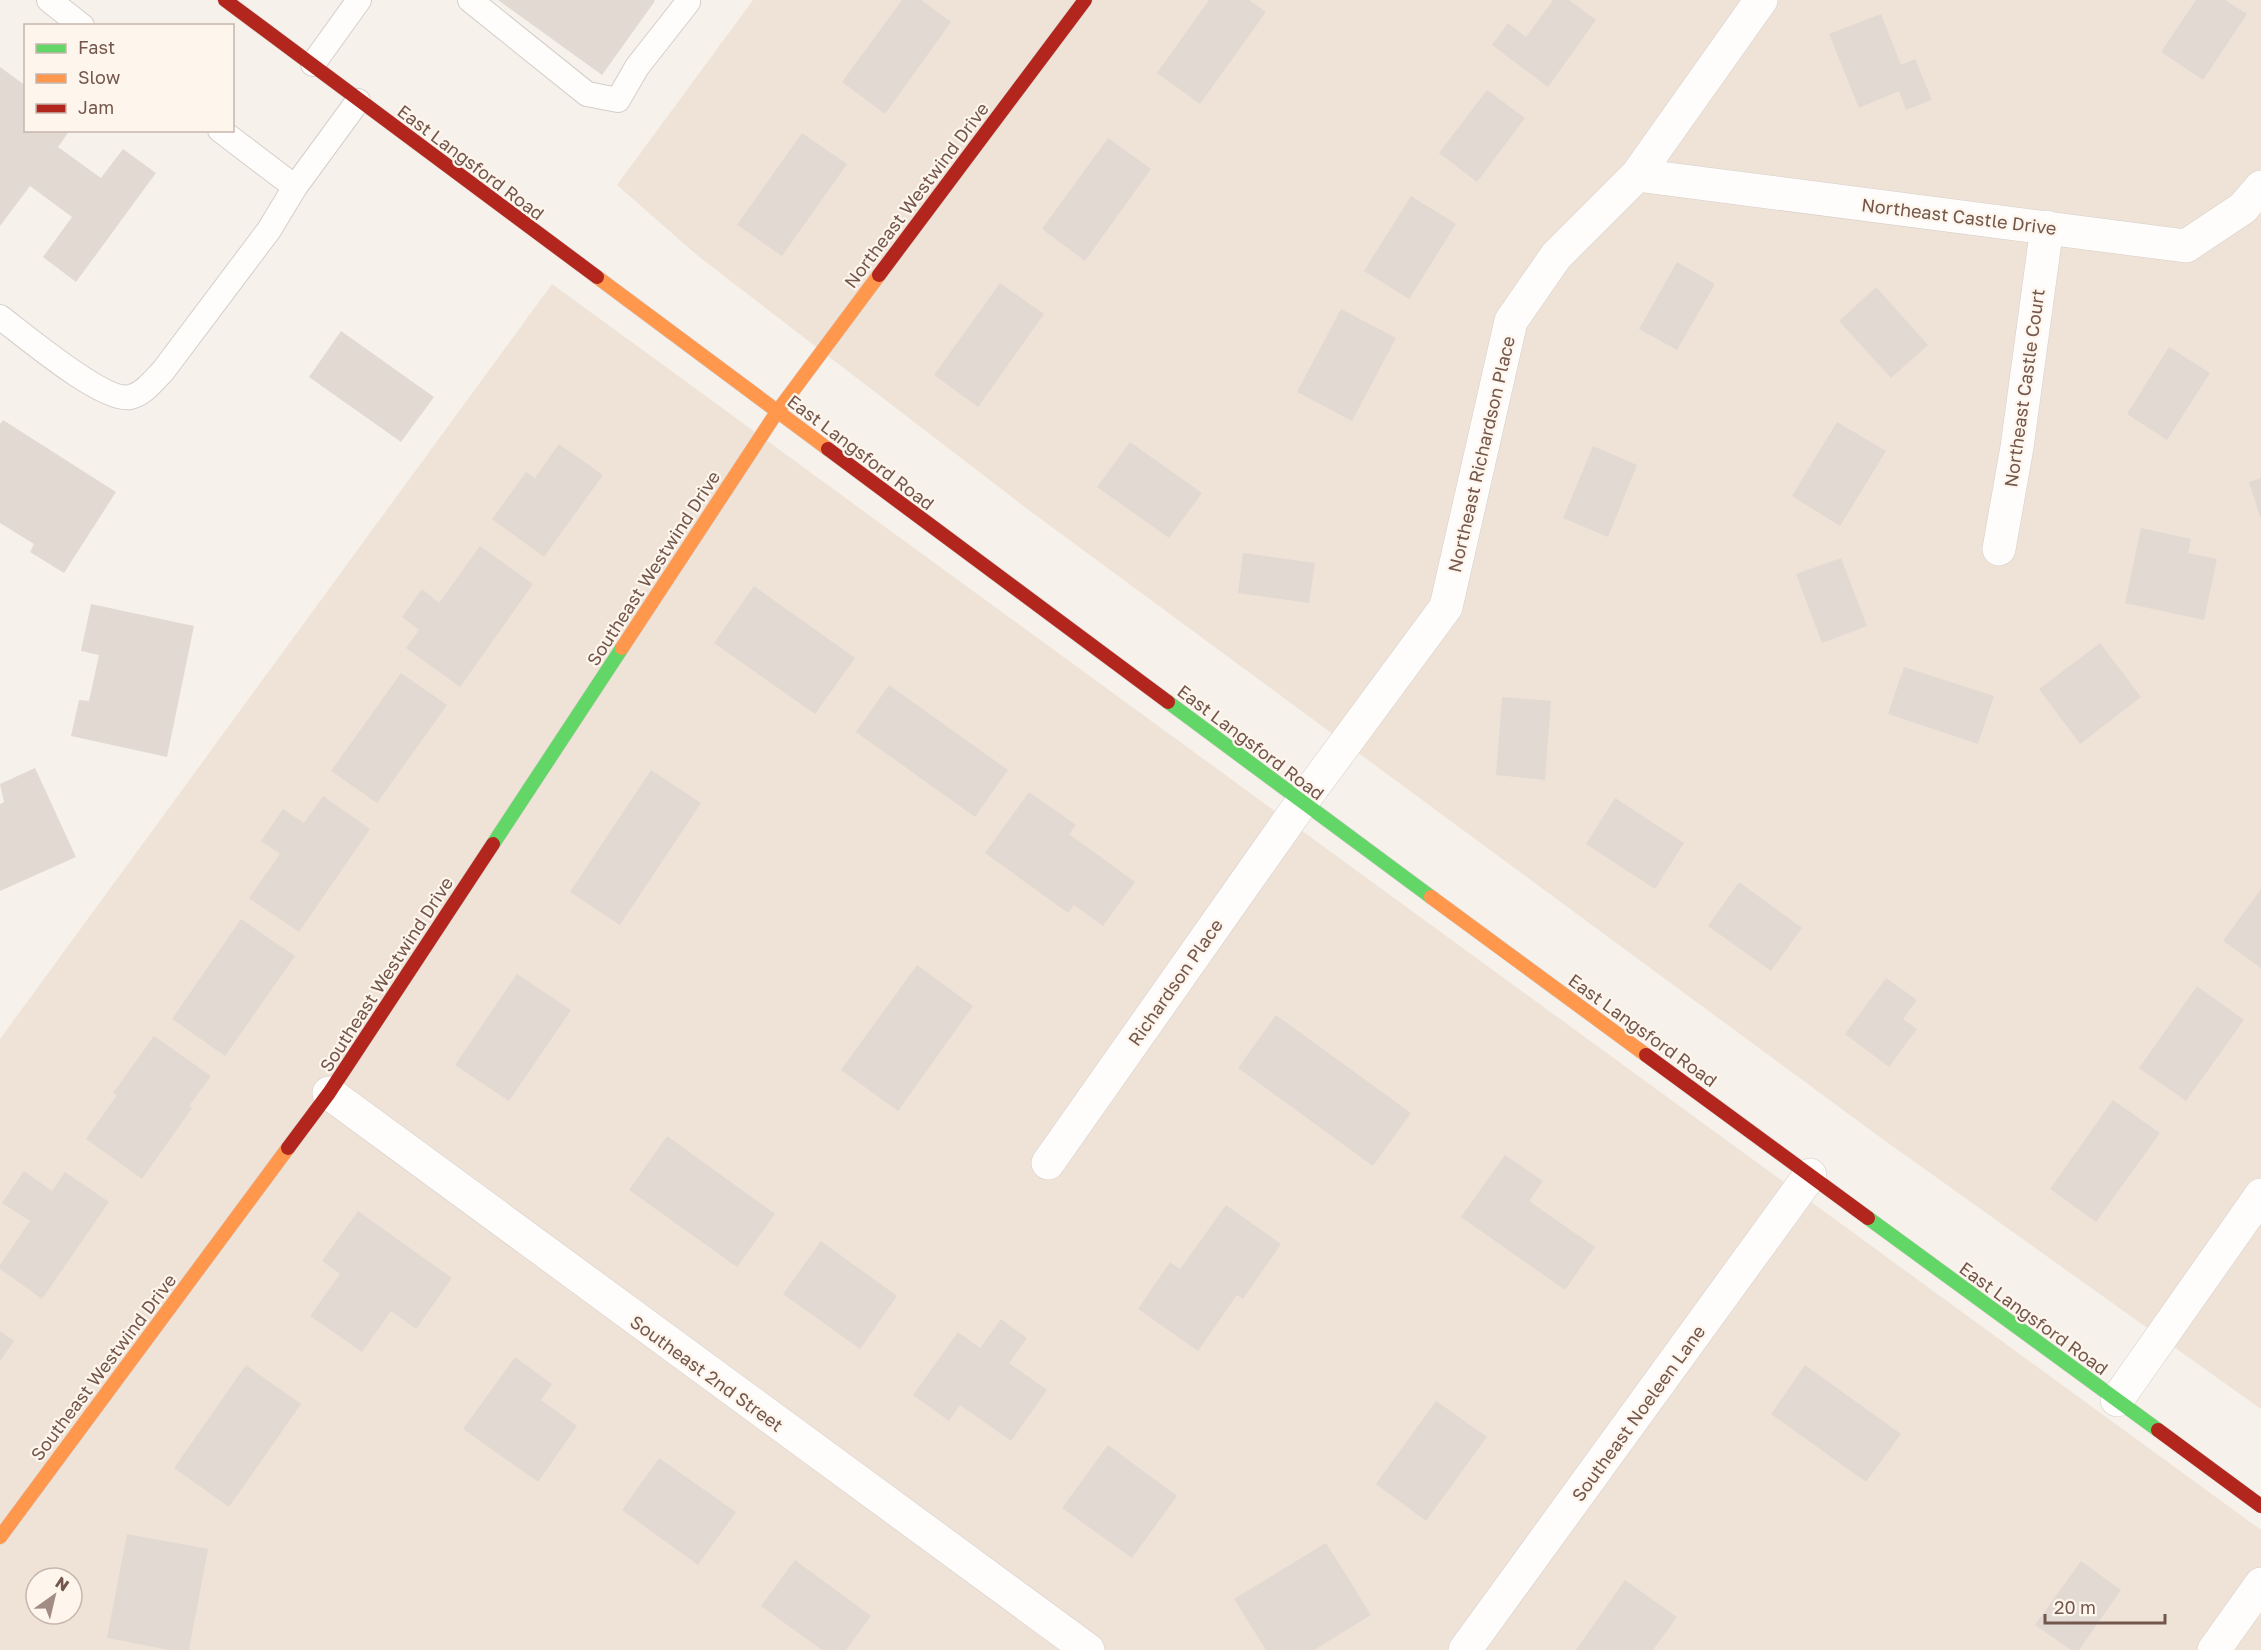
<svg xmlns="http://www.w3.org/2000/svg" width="2261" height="1650" font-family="'Golos Text',sans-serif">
	<rect width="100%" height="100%" fill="#f6f1eb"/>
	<path fill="#efe3d8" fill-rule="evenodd" d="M753,0H2261V1409L1881,1138L1026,508L698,256L617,185Z
		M552,284L2261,1530V1650H0V1039ZM36,1578H72V1614H36Z"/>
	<path fill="#e2d9d3" d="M498,0H654L655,1L602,75Z
		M902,0H921L951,22L885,114L842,82Z
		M1209,0H1249L1266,12L1200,104L1157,73Z
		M1553,0H1569L1596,20L1548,87L1492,45L1508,23L1526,37Z
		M2196,0H2225L2247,14L2203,80L2161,52Z
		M1881,14L1901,65L1915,59L1932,100L1906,110L1899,91L1859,108L1829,34Z
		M0,67L26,86V130H70L58,147L101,178L123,149L156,173L76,282L43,257L72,217L30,186L0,226Z
		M1487,90L1525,118L1477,182L1439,153Z
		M802,133L847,164L782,256L737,225Z
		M1108,138L1151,169L1085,261L1042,229Z
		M1411,196L1456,224L1409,299L1364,271Z
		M1677,262L1715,284L1677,350L1639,329Z
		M1000,283L1044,314L978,407L934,375Z
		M1876,287L1928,345L1891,378L1839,321Z
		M1341,309L1396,338L1352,421L1297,392Z
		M341,331L434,397L401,442L309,377Z
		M2169,347L2210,373L2167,440L2127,414Z
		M3,420L116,492L64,573L30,552L34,544L0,523V424Z
		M1837,422L1886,451L1840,526L1792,496Z
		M1130,442L1202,493L1169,538L1097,487Z
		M559,444L603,475L544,557L492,519L526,472L535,478Z
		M1593,446L1637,465L1608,537L1563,518Z
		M2261,478V517H2260L2249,482Z
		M2141,528L2191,539L2188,553L2217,559L2204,620L2125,603Z
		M480,546L533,584L460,687L406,648L419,630L402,617L422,589L439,603Z
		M1243,553L1315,563L1309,603L1238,593Z
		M1841,558L1867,626L1822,643L1796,574Z
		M754,586L855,658L815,714L714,643Z
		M91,604L194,626L167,757L71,736L79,700L89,701L99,655L81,651Z
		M2100,643L2141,697L2080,744L2039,689Z
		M1904,667L1994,696L1978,744L1888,714Z
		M401,673L447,705L377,803L331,771Z
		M889,685L1008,770L975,817L856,732Z
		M1502,697L1551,701L1545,780L1496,775Z
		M35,768L76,857L0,891V804L4,802L0,784Z
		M651,770L701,803L620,925L570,892Z
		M1029,792L1076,825L1069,834L1135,882L1103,926L1074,905L1068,913L985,853Z
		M323,796L370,829L299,932L249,898L280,854L261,841L283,809L304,823Z
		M1615,798L1684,843L1655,889L1586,844Z
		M1739,882L1802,928L1771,971L1708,926Z
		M2261,889V968L2223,941Z
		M241,919L295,956L225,1056L172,1019Z
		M917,965L973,1006L898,1111L841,1070Z
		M517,974L571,1010L509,1101L455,1065Z
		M1886,978L1917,1000L1903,1019L1917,1029L1889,1067L1845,1034Z
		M2197,986L2244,1020L2186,1101L2139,1068Z
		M1276,1015L1411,1113L1373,1166L1238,1068Z
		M154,1036L211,1076L189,1106L192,1108L142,1179L86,1139L117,1095L113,1093Z
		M2113,1100L2160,1133L2096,1222L2050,1189Z
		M667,1136L775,1214L737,1267L629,1190Z
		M1505,1155L1543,1181L1529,1201L1595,1247L1565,1290L1461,1217Z
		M24,1171L52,1191L65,1172L109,1202L42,1299L0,1269V1265L30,1221L2,1203Z
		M1226,1205L1281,1244L1243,1299L1237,1295L1198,1351L1138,1309L1170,1262L1180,1269Z
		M358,1211L452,1278L416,1329L391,1311L362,1352L310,1316L340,1274L322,1261Z
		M821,1241L897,1296L860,1349L783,1294Z
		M1001,1319L1027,1338L1009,1363L1047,1390L1011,1441L960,1405L949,1421L913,1395L958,1332L980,1348Z
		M0,1331L14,1341L0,1361Z
		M515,1357L552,1384L541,1400L577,1426L538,1482L463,1429Z
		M246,1365L301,1404L229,1507L174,1468Z
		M1805,1365L1901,1434L1866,1482L1771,1414Z
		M1436,1401L1487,1437L1426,1521L1376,1484Z
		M1108,1445L1177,1496L1132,1558L1062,1508Z
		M659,1458L736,1512L698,1565L622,1510Z
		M127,1534L208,1549L189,1650H170L107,1638Z
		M1326,1543L1371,1615L1314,1650H1266L1234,1599Z
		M795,1560L871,1616L846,1650H822L761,1606Z
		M2081,1561L2121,1590L2079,1650H2071L2035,1625Z
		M1625,1580L1677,1617L1653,1650H1576Z"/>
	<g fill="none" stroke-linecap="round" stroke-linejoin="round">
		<g stroke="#d5cec9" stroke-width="26">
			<path id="lane" d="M49,0L82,26
				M470,0L587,94L618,100L637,67L688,2L687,0
				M313,64L359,0
				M220,130L295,187L358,101
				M0,317C24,335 104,403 130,397C144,394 154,380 163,371L269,230L295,187"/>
		</g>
		<g stroke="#d5cec9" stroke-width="34">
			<path id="street" d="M1637,175L2186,246L2243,208L2261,187
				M1999,549L2017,447L2047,227
				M329,1093L1088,1650
				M1048,1163L1302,802L1446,607L1511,321L1556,256L1637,175L1761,0
				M2117,1400L2261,1195
				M1465,1650L1810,1175
				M2214,1650L2261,1584"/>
		</g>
		<g stroke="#d5ccc8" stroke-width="15">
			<path id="fast" d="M1168,702L1431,897
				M493,844L622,648
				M1868,1218L2158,1430"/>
		</g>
		<g stroke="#d5ccc8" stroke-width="15">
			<path id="slow" d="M597,277L828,449
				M622,648L777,412L879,275
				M1431,897L1646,1055
				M0,1537L288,1148"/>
		</g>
		<g stroke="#d5ccc8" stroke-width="15">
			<path id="jam" d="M225,0L597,277
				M879,275L1085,0
				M828,449L1168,702
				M1646,1055L1868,1218
				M288,1148L329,1093L493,844
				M2158,1430L2261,1506"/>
		</g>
		<use href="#lane" stroke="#fefdfc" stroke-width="24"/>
		<use href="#street" stroke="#fefdfc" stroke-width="33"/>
		<use href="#fast" stroke="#63d668" stroke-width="14"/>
		<use href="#slow" stroke="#ff974d" stroke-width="14"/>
		<use href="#jam" stroke="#b3261e" stroke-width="14"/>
	</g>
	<g text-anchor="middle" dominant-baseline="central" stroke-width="4.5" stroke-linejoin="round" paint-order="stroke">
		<g font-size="18" fill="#73574c" stroke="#fef5ec">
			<text transform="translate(471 162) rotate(37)">East Langsford Road</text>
			<text transform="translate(916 195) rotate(-53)">Northeast Westwind Drive</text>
			<text transform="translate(1959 216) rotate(7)">Northeast Castle Drive</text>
			<text transform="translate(2024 388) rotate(-82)">Northeast Castle Court</text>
			<text transform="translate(861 452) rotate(37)">East Langsford Road</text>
			<text transform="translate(1481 454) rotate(-77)">Northeast Richardson Place</text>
			<text transform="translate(653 568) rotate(-57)">Southeast Westwind Drive</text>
			<text transform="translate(1251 742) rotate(37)">East Langsford Road</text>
			<text transform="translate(386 974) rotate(-57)">Southeast Westwind Drive</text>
			<text transform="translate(1175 982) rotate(-55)">Richardson Place</text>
			<text transform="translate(1643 1030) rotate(36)">East Langsford Road</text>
			<text transform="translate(2034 1318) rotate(36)">East Langsford Road</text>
			<text transform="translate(103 1367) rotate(-53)">Southeast Westwind Drive</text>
			<text transform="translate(707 1373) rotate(36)">Southeast 2nd Street</text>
			<text transform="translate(1638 1413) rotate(-54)">Southeast Noeleen Lane</text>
		</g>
	</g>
	<rect x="24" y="24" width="210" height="108" fill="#fef5ec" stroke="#c6b6ac" stroke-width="1.5"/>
	<rect x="36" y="44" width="30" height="9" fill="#63d668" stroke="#c6b6ac" stroke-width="1.5"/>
	<text x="78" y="54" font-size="18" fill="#73574c">Fast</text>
	<rect x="36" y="74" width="30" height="9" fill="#ff974d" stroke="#c6b6ac" stroke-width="1.5"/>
	<text x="78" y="84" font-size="18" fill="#73574c">Slow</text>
	<rect x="36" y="104" width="30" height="9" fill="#b3261e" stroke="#c6b6ac" stroke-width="1.5"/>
	<text x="78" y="114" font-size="18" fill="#73574c">Jam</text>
	<g transform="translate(54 1596) rotate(34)"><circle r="28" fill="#fef5ec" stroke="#c6b6ac" stroke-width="1.5"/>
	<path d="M0-4.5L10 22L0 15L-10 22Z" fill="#a18d84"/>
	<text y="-9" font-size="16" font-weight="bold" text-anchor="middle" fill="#73574c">N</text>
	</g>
	<path d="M2045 1614v9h120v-9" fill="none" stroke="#73574c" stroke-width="3"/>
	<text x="2054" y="1614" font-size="18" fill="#73574c" stroke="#fef5ec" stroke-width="4.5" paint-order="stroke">20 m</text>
</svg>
